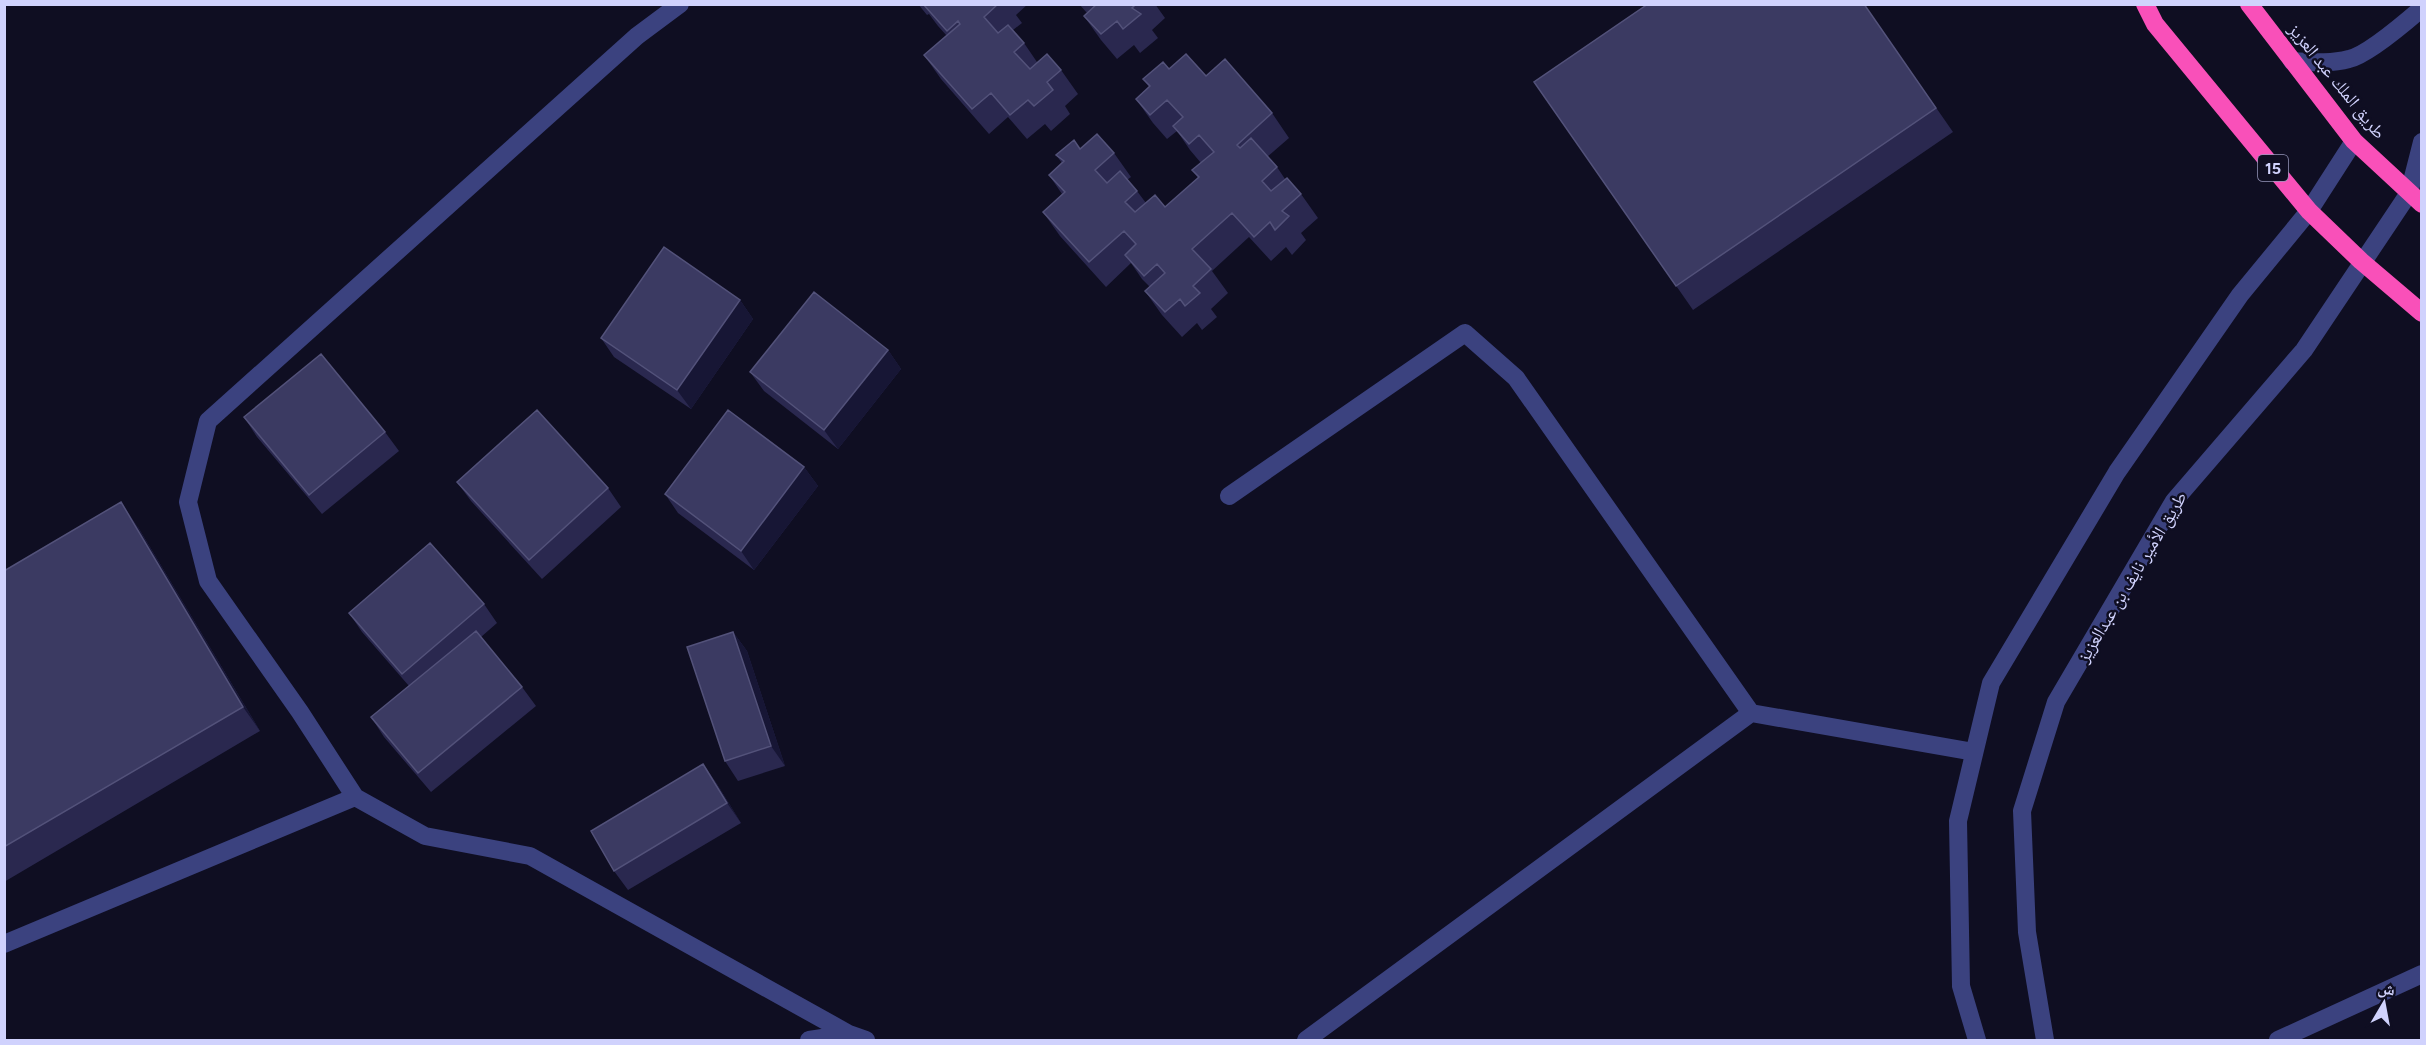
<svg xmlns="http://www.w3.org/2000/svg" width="2426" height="1045" font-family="Figtree,'Noto Naskh Arabic',sans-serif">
	<rect width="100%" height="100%" fill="#0f0e22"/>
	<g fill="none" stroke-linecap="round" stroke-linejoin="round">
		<path stroke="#3b427f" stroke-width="18" d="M680,4L637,36L208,421L188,502L208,581L300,712L355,797L425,836L530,856L849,1034L866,1040
			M2292,61C2311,62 2330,64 2349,59C2367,55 2407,21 2422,8
			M1229,496L1465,333L1516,378L1751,713
			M4,944L355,797
			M809,1040L849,1034
			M1306,1040L1751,713L1974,752
			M1977,1040L1961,986L1958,821L1991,683L2117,472L2240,295L2309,211L2354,141
			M2045,1040L2027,932L2022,811L2056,702L2174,501L2304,350L2409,193L2422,142
			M2278,1040L2422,974"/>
		<path stroke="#f950b9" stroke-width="18" d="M2145,4L2155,24L2309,211L2361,261L2422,313
			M2249,4L2354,141L2422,204"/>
	</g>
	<path fill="#2a284f" d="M918,4H1028L1016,15L1022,23L1013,30L1024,43L1037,62L1061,70L1078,94L1065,106L1070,114L1051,131L1045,124L1027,139L1008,117L989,134L941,79L924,55L947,36L938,26L929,14L927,15Z
		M1079,4H1155L1165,18L1152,30L1158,38L1140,53L1134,45L1117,59L1101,40L1084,16L1087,13Z
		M1864,4L1953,132L1693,310L1534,82Z
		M1169,69L1206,76L1272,113L1289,138L1267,157L1277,167L1285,179L1301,194L1318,218L1301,233L1306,240L1292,255L1286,247L1271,261L1249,237L1212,271L1228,293L1211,309L1217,317L1202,330L1197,323L1182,337L1162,315L1145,291L1150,287L1142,279L1131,263L1106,287L1060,236L1043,212L1062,194L1049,175L1062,163L1056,155L1080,149L1114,153L1131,177L1127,180L1137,191L1146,203L1165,207L1198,178L1192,170L1201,163L1190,150L1177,131L1167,139L1153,123L1136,99L1149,87L1143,79Z
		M740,300L753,319L691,409L614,357L601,338Z
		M888,350L901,369L838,449L764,391L750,372Z
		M244,417L385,432L399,451L322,514L257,437Z
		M804,467L818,486L754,570L678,513L665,494Z
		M457,482L608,488L621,507L542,579L471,501Z
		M138,527L260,731L4,882V571Z
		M484,604L497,623L481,637L522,687L536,706L431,792L384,737L371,717L409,686L362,632L349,613Z
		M733,632L747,651L785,766L738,781L725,761Z
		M703,764L717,784L741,823L628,890L614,871Z"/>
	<path fill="#171635" d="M740,300L753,319L691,409L677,390Z
		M888,350L901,369L838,449L824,430Z
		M804,467L818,486L754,570L741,551Z
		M121,502L138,527L260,731L243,707Z
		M733,632L747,651L785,766L771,746Z
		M703,764L717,784L741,823L727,803Z"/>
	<path fill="#3b3a62" stroke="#53527a" stroke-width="1.5" d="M923,4H998L984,17L998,33L1008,25L1024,43L1014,52L1030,69L1047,54L1061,70L1047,82L1053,90L1034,106L1028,100L1010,115L991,93L972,109L924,55L960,24L958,21L947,31Z
		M1097,4H1136L1132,8L1141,14L1123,29L1117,21L1101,34L1084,16Z
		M1648,4H1864L1936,108L1676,286L1534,82Z
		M1186,54L1206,76L1225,59L1272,113L1237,145L1240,148L1251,138L1277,167L1262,181L1271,191L1287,178L1301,194L1282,211L1289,216L1275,230L1270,222L1254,237L1232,213L1192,249L1211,269L1193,286L1200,293L1185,306L1180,299L1165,312L1145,291L1165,273L1157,264L1144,276L1125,255L1136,244L1124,231L1089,262L1043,212L1065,192L1049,175L1064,161L1056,155L1074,140L1080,149L1097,134L1114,153L1095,170L1107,183L1120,171L1137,191L1125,202L1135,212L1155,195L1165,207L1199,177L1192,170L1214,152L1199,135L1189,144L1173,126L1183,117L1167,100L1150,115L1136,99L1150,86L1143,79L1163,62L1169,69Z
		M664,247L740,300L677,390L601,338Z
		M814,292L888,350L824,430L750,372Z
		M321,354L385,432L309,495L244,417Z
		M537,410L608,488L529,560L457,482Z
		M728,410L804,467L741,551L665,494Z
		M121,502L243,707L4,847V571Z
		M430,543L484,604L402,674L349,613Z
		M476,631L522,687L418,773L371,717Z
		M733,632L771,746L725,761L687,647Z
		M703,764L727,803L614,871L591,831Z"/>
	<g text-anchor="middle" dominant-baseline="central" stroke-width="5" stroke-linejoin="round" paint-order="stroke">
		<rect fill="#0f0e22" stroke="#9697bb" stroke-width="1.5" x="2258" y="155" width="30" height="26" rx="4.5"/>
		<g font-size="16" font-weight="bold" fill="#d0d2fd">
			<text x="2273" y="168">15</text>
		</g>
		<g font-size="18" fill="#d0d2fd" stroke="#0f0e22">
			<text transform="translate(2337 81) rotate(51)">طريق الملك عبد العزيز</text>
			<text transform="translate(2132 577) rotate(-59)">طريق الأمير نايف بن عبدالعزيز</text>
		</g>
	</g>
	<rect width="2426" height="1045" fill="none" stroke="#d0d2fd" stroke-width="12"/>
	<g transform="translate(2384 1003) rotate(10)" stroke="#0f0e22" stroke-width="4.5" paint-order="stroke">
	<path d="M0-4.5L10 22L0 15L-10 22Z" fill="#d0d2fd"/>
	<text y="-9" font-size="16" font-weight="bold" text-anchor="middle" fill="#d0d2fd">ش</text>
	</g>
</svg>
